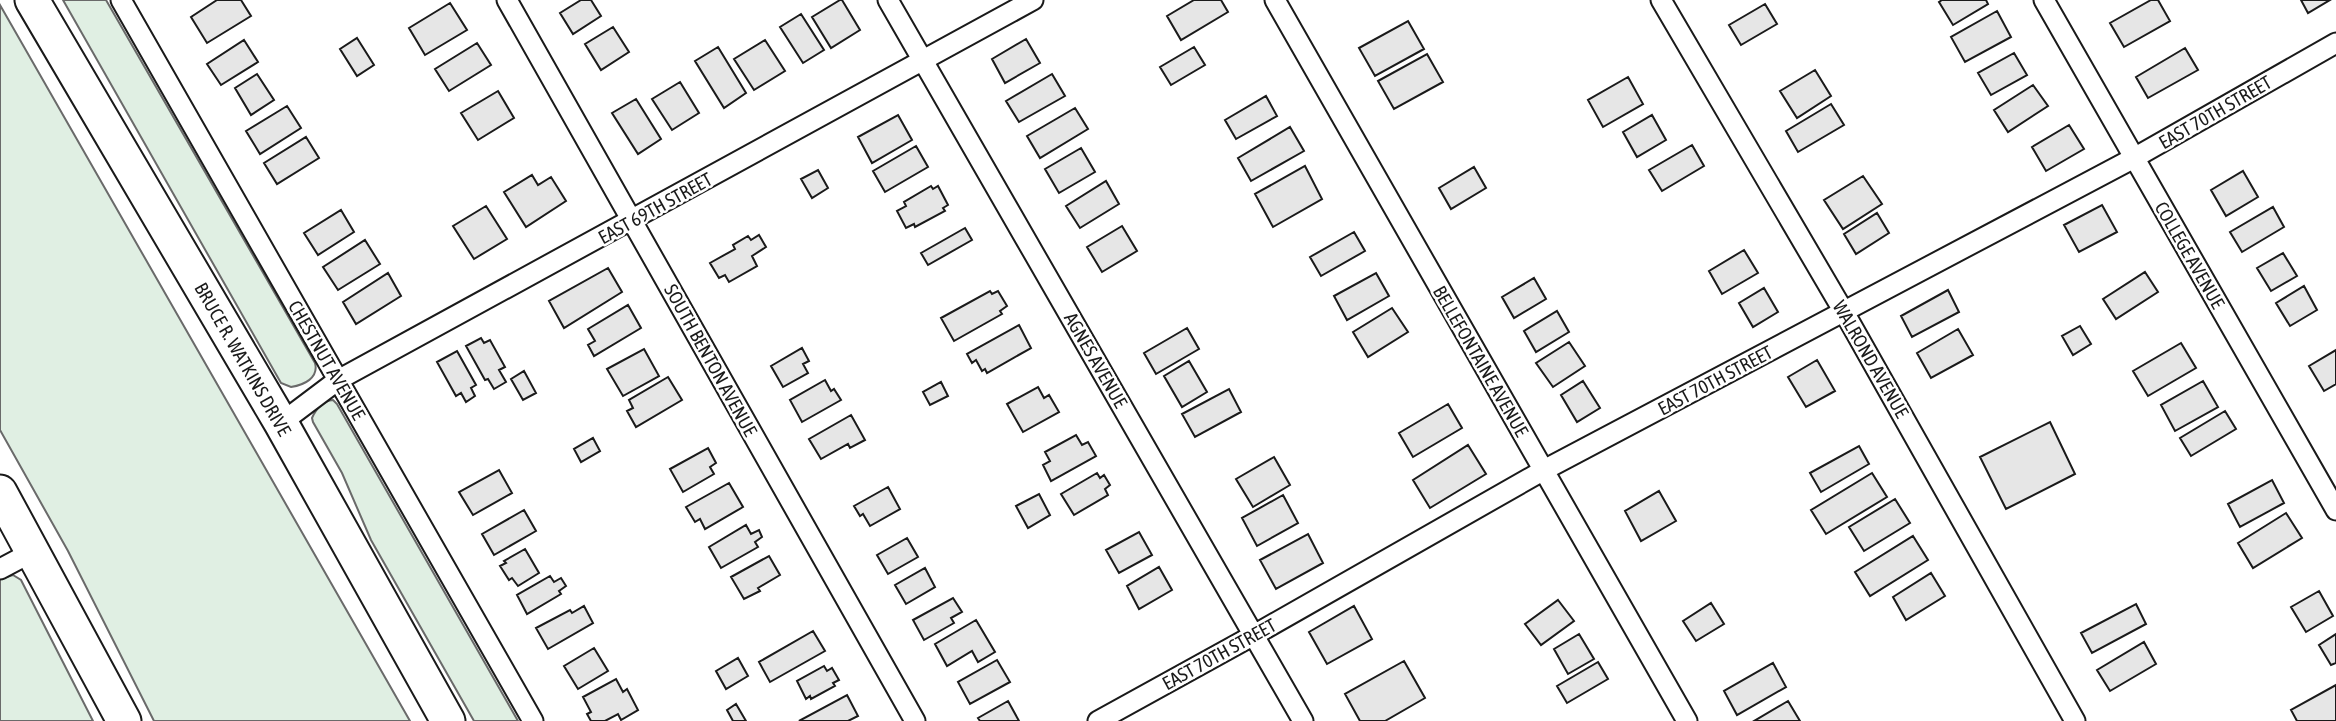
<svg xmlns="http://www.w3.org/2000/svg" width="2336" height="721" font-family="'Asap Condensed',sans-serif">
	<rect width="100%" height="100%" fill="#fff"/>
	<path fill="#e0efe3" stroke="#6a6a6a" stroke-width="2" d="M63,0H106L315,363C319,378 304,385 291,387L281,383Z
		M0,5L410,721H154L68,551L0,430Z
		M333,400L337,404L518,721H474L371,540L342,473L313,422L312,418C316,409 322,401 333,400Z
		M13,575L21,580L93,721H0V579Z"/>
	<path fill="#e6e6e6" stroke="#1a1a1a" stroke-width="2" d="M217,0H241L251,16L207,43L191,17Z
		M581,0H591L601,16L573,34L560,13Z
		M840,0H842L860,30L831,48L812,17Z
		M1194,0H1221L1228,12L1181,40L1167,16Z
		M1942,0H1986L1988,4L1953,25L1939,2Z
		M2151,0H2158L2170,21L2124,47L2110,23Z
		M2301,0H2330L2308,13Z
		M450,3L467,30L425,55L409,28Z
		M1765,4L1777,24L1741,45L1729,25Z
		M1997,11L2011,37L1965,62L1951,37Z
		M801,14L824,50L803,63L780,27Z
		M1408,21L1424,49L1375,76L1359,48Z
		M613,27L629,52L601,70L585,44Z
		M357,38L374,65L357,76L340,49Z
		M1026,39L1040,63L1005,83L992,59Z
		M244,40L258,62L221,85L207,64Z
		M765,40L785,71L754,90L734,59Z
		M477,43L491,65L449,91L435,69Z
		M718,47L746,93L724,108L695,61Z
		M1194,47L1205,65L1171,85L1160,67Z
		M2185,48L2198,70L2148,98L2136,77Z
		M2014,53L2027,75L1991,95L1978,73Z
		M1427,54L1443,82L1394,109L1378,81Z
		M1815,70L1831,96L1797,118L1780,91Z
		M257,74L274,100L251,115L235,88Z
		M1052,74L1065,96L1019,122L1006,101Z
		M1628,77L1643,104L1603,127L1588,100Z
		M680,82L699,113L672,130L652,99Z
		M2033,85L2048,106L2008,132L1994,110Z
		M498,91L514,118L478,140L461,113Z
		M1266,96L1277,116L1236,139L1225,120Z
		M636,99L661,139L638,154L612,113Z
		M1831,104L1844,125L1798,152L1786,131Z
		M287,106L301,128L260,154L246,131Z
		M1075,108L1088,129L1040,158L1027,136Z
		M898,115L912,140L872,163L858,137Z
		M1652,115L1666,140L1637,157L1623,132Z
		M2069,125L2084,149L2046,171L2032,147Z
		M1290,127L1304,151L1251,181L1238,158Z
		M306,137L319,158L277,184L264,163Z
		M1692,145L1704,166L1662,191L1649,170Z
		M916,146L928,167L885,192L873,171Z
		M1081,148L1095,172L1059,193L1045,169Z
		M1305,166L1322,199L1273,227L1255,194Z
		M1474,167L1486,188L1451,209L1439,188Z
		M818,170L828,188L812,198L801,179Z
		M2243,171L2258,197L2226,216L2211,190Z
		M532,175L538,185L551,177L566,201L526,227L504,192Z
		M1863,176L1882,204L1843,229L1824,200Z
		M1106,181L1119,204L1080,228L1066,206Z
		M931,186L933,189L938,186L948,205L943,208L945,211L915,227L914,224L906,228L897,211L906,206L904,202Z
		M2102,205L2117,232L2079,252L2064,225Z
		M486,206L507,239L474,259L453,226Z
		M2273,207L2284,227L2242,252L2230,232Z
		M341,210L354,232L318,255L304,233Z
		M1877,213L1889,233L1856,254L1844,234Z
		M1122,226L1137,251L1102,272L1087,247Z
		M965,228L972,240L928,265L921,253Z
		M1354,232L1365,251L1321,276L1310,257Z
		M759,235L766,247L752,256L757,266L729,282L725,275L719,278L710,263L735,249L733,245L748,236L751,240Z
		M365,240L380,264L338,290L323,267Z
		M1744,250L1758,273L1722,294L1709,271Z
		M2283,253L2297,276L2271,291L2257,268Z
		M608,268L622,292L564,328L549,301Z
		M2145,272L2158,292L2116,319L2103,299Z
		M388,273L401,296L356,324L343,302Z
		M1376,273L1389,296L1347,320L1334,296Z
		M1534,278L1546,299L1514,318L1502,297Z
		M2304,286L2317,310L2290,326L2276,303Z
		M1764,288L1778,312L1753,327L1739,303Z
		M1948,290L1959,312L1912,337L1901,316Z
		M990,291L992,294L998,291L1007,306L1000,311L1002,314L954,341L941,318Z
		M628,305L641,328L594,356L588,345L595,341L588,329Z
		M1392,308L1408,332L1368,357L1353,332Z
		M1557,311L1569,332L1536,352L1524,331Z
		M1019,325L1031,348L987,373L985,369L982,371L976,360L972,363L967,354Z
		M2080,326L2091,344L2073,355L2062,336Z
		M1187,328L1199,349L1156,374L1144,353Z
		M1958,329L1973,355L1931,378L1917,353Z
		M481,338L484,343L490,340L505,367L499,370L506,382L494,389L488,379L485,380L466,346Z
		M1569,342L1585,366L1553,387L1536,363Z
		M2181,343L2196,368L2148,396L2133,371Z
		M802,348L809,361L803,364L808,373L783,387L771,366Z
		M644,349L659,376L623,396L607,369Z
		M2336,350V384L2324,391L2309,366Z
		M457,351L476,385L471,388L475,396L466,402L461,393L456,396L437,362Z
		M1817,360L1835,391L1806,407L1788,377Z
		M1189,361L1207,392L1182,407L1164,376Z
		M524,371L536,393L523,400L511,379Z
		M668,377L682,400L636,427L627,411L633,408L629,400Z
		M825,380L831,391L834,389L841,400L802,422L790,400Z
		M1583,381L1600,408L1577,422L1561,395Z
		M2203,381L2218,407L2175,431L2161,405Z
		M941,382L948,396L930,405L923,392Z
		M1038,387L1044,398L1049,395L1059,412L1023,432L1007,404Z
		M1229,389L1241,412L1195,437L1182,414Z
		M1448,404L1462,428L1413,457L1399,433Z
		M2225,411L2236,429L2191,456L2180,438Z
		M851,415L865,440L850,448L848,444L821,459L809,439Z
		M2050,422L2075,474L2006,509L1980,457Z
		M1076,435L1082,445L1088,442L1096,456L1051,481L1043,465L1050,461L1045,452Z
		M593,438L600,451L581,462L574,449Z
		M1468,445L1486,474L1430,508L1413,480Z
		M1859,446L1869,464L1821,492L1810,473Z
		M708,448L716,463L710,467L714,474L683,492L670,469Z
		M1274,457L1290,485L1253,507L1236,479Z
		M499,470L512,493L473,515L459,492Z
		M1097,473L1100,478L1104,475L1110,485L1105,489L1108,495L1074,515L1061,494Z
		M1872,473L1887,497L1826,534L1811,510Z
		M2272,480L2284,503L2240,527L2228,504Z
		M729,483L743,507L705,529L700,519L695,522L686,507Z
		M888,487L900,509L870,526L863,514L860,516L854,506Z
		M1659,491L1676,521L1641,541L1625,511Z
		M1039,494L1050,515L1028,528L1016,506Z
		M1283,495L1298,523L1257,546L1242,518Z
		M1895,499L1910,523L1864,551L1849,527Z
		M524,510L536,531L494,555L482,534Z
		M2286,513L2302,538L2253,568L2238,543Z
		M746,525L751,534L759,530L762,537L755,542L758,547L721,568L709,547Z
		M1139,532L1152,555L1119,573L1106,550Z
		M1308,534L1323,563L1276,589L1260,560Z
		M1913,536L1928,560L1870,596L1855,572Z
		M907,538L918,557L888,574L877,555Z
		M525,549L539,573L518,586L512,578L509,580L500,566L506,563L504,561Z
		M769,556L780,575L758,588L760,591L744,599L731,577Z
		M1159,567L1172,590L1139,609L1127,586Z
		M925,568L935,587L906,604L895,585Z
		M1931,573L1945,596L1906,620L1893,597Z
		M550,576L554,582L561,578L566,586L559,591L561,594L527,614L517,595Z
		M2319,591L2333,616L2306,632L2291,607Z
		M953,598L962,612L951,618L954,623L924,640L913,620Z
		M1558,600L1574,621L1541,645L1525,624Z
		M1711,603L1724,624L1696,641L1683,621Z
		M2136,604L2146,624L2092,653L2081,633Z
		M584,606L593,623L548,649L536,628L570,610L572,613Z
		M1354,606L1372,639L1327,664L1309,632Z
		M976,620L995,652L978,662L972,651L947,666L935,644Z
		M813,631L825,651L770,682L759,662Z
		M1579,634L1594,659L1568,674L1554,649Z
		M2336,634V663L2331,665L2319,645Z
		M2144,642L2156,664L2110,691L2097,670Z
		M594,648L608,671L578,689L564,666Z
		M738,658L748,676L726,689L716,671Z
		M997,660L1010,682L970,704L958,682Z
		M1404,661L1425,698L1385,721H1360L1345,694Z
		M1598,662L1608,679L1567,703L1557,686Z
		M1773,663L1786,687L1737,715L1724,691Z
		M824,666L827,671L832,668L839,680L833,683L835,686L811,699L810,696L806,699L797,681Z
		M616,679L623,692L627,689L638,710L621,720L618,714L605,721H591L587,714L591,712L583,697Z
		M2336,685V721H2297L2291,710Z
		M847,695L858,716L848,721H799Z
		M1008,701L1019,721H980L978,718Z
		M1788,701L1800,721H1754Z
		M736,704L746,721H733L727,710Z"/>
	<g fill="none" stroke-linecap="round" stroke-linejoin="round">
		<g stroke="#1a1a1a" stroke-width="23">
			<path id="minor" d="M121,0L533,721
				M507,0L915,721
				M888,0L1303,721
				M1275,0L1687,721
				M1661,0L1844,312L2075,721
				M2044,0L2336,510
				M281,423L338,380L1033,0
				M0,569L34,551
				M1098,721L1254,635L1544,470L2134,158L2336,43"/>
		</g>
		<g stroke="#1a1a1a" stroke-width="37">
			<path id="trunk" d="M32,0L281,423L448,721
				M0,492L124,721"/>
		</g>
		<use href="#minor" stroke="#fff" stroke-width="19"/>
		<use href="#trunk" stroke="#fff" stroke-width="33"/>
	</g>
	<g text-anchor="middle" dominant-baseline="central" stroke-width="5" stroke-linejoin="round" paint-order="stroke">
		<g font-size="19" fill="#1a1a1a" stroke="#fff">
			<text transform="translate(2215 112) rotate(-30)">EAST 70TH STREET</text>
			<text transform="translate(655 208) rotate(-29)">EAST 69TH STREET</text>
			<text transform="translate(2190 255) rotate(60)">COLLEGE AVENUE</text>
			<text transform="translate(243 359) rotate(60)">BRUCE R. WATKINS DRIVE</text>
			<text transform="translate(1871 359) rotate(60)">WALROND AVENUE</text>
			<text transform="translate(327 360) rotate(60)">CHESTNUT AVENUE</text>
			<text transform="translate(711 360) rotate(61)">SOUTH BENTON AVENUE</text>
			<text transform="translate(1096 360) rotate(60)">AGNES AVENUE</text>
			<text transform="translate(1481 361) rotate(60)">BELLEFONTAINE AVENUE</text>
			<text transform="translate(1715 380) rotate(-28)">EAST 70TH STREET</text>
			<text transform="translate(1219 654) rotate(-29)">EAST 70TH STREET</text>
		</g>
	</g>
</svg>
